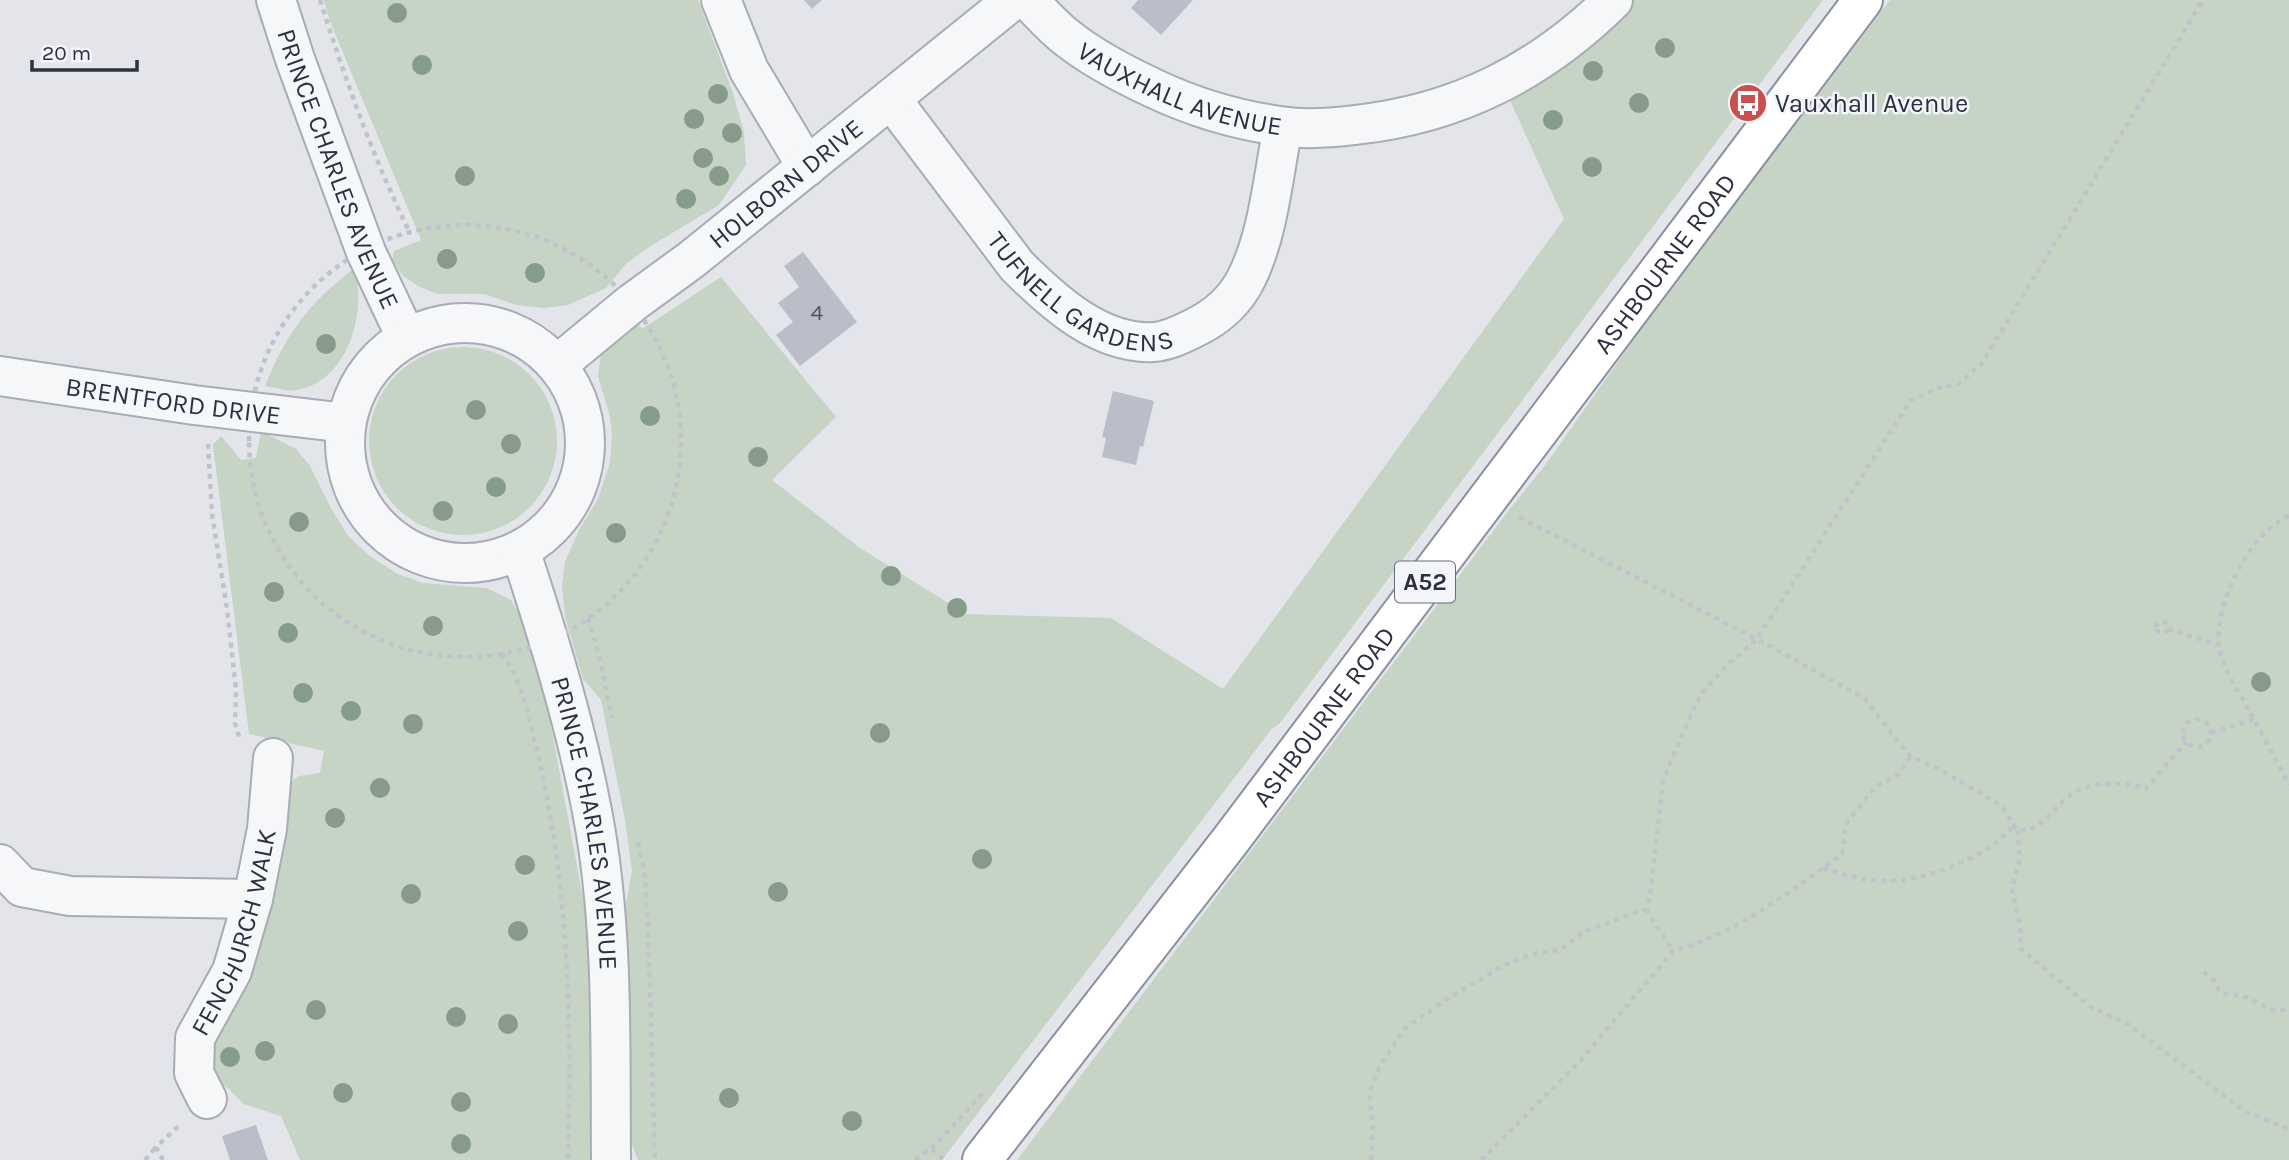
<svg xmlns="http://www.w3.org/2000/svg" width="2289" height="1160" font-family="Karla,sans-serif">
	<rect width="100%" height="100%" fill="#e4e5eb"/>
	<path fill="#c6d4c5" d="M324,0H698L733,93L744,132L746,165L719,205L649,247L626,264L606,288L568,305L544,308L516,305L484,294H437L420,287L403,276L392,260L394,251L421,240L329,19Z
		M1633,0H1823L1280,723L1271,730L942,1160H638L629,1136L625,908L632,871L625,820L601,700L583,679L565,617L562,585L565,562L579,530L598,499L610,462L612,436L610,417L598,376L601,353L635,318L642,329L721,277L836,417L772,480L860,548L966,614L1111,618L1223,689L1564,219L1508,96L1628,7Z
		M1890,0H2289V1160H1017L1509,510L1546,464L1655,309Z
		M353,269C355,275 358,283 358,290C361,329 341,383 297,390C287,392 275,387 265,386C285,335 310,302 353,269Z
		M369 441a94 94 0 1 1 188 0a94 94 0 1 1-188 0Z
		M261,431L296,449L310,466L331,508L348,536L371,557L398,574L423,583L487,588L511,600L525,623L547,704L587,920L593,1160H300L281,1116L243,1104L228,1088L212,1078L208,1047L286,785L299,776L320,773L324,751L249,734L213,445L221,436L241,460L256,458Z"/>
	<path fill="#bbbec8" d="M804,0H822L812,9Z
		M1138,0H1193L1161,35L1131,8Z
		M803,252L857,322L800,366L776,335L793,322L778,303L799,287L784,266Z
		M1113,391L1154,401L1143,447L1140,446L1136,465L1102,457L1106,438L1102,437Z
		M256,1125L268,1160H230L222,1136Z"/>
	<g fill="none" stroke-linecap="round" stroke-linejoin="round">
		<g stroke="#a9abb5" stroke-width="42">
			<g id="minor">
				<path id="s1" d="M276,0L295,59L366,252L406,337"/>
				<path d="M721,0L749,70L807,167"/>
				<path id="s2" d="M1028,0C1040,12 1052,26 1066,37C1092,58 1123,74 1153,88C1193,107 1236,120 1280,126C1304,130 1331,128 1355,125C1457,114 1540,72 1613,0"/>
				<path id="s3" d="M891,99L1017,266C1053,302 1100,345 1154,342C1168,341 1182,334 1194,328C1217,317 1236,300 1247,277C1269,232 1273,176 1283,127"/>
				<circle cx="465" cy="443" r="120"/>
				<path id="s4" d="M557,365L632,303L691,260L1013,0"/>
				<path id="s5" d="M0,376L194,405L346,423"/>
				<path id="s6" d="M520,550C548,636 575,722 592,811C614,925 610,1044 611,1160"/>
				<path d="M0,864L22,887L70,896L253,899"/>
				<path id="s7" d="M207,1099L194,1073L195,1038L232,971L253,899L267,829L273,758"/>
			</g>
		</g>
		<g stroke="#8b90a1" stroke-width="42">
			<g id="highway">
				<path id="s8" d="M982,1160L1230,841L1863,0"/>
			</g>
		</g>
		<path stroke="#c1c3ca" stroke-width="4.5" stroke-dasharray="5 5" stroke-linecap="butt" d="M320,0C345,79 373,157 409,231
			M249 441a216 216 0 1 1 432 0a216 216 0 1 1-432 0Z
			M208,444L212,514L227,609L236,690L235,723L240,741
			M2289,516C2269,525 2252,545 2241,565C2228,587 2216,620 2219,646C2222,667 2236,687 2246,705C2260,731 2275,758 2289,785
			M1519,517L1757,639L1864,698L1910,756L1939,769L2002,806L2017,830C2046,832 2053,804 2075,792C2092,782 2129,781 2146,789L2186,742
			M588,618L598,651L612,718
			M2156 627a6 6 0 1 1 12 0a6 6 0 1 1-12 0Z
			M2168,629L2219,645
			M502,653C523,684 527,711 536,747C569,882 572,1022 568,1160
			M2183 733a14 14 0 1 1 28 0a14 14 0 1 1-28 0Z
			M2211,733L2254,719
			M2017,830L2020,859L2012,888L2021,932L2020,948L2089,1006L2126,1023L2246,1112L2289,1129
			M638,843L645,876L648,930L655,1160
			M1823,868C1843,875 1861,880 1882,881C1920,883 1991,857 2014,825
			M1646,909L1673,951
			M2204,972L2214,981L2219,992C2227,995 2234,994 2241,996C2259,1000 2270,1015 2289,1009
			M932,1149L943,1159
			M145,1160L156,1147
			M163,1160L156,1147L181,1124
			M915,1160C943,1142 962,1113 986,1090
			M1371,1160L1373,1125L1369,1093L1379,1068L1404,1029L1450,997L1503,966L1532,954L1560,950L1583,932L1646,909L1650,897L1663,780L1683,733L1701,694L1728,664L1757,639L1911,400L1941,387L1959,384L1982,363L2203,0
			M1481,1160L1581,1060L1673,951C1735,934 1790,892 1842,854L1846,824L1875,787L1899,774L1910,756"/>
		<use href="#minor" stroke="#f6f7f9" stroke-width="38"/>
		<use href="#highway" stroke="#fff" stroke-width="38"/>
	</g>
	<g fill="#879b8a">
		<circle cx="397" cy="13" r="10"/>
		<circle cx="1665" cy="48" r="10"/>
		<circle cx="422" cy="65" r="10"/>
		<circle cx="1593" cy="71" r="10"/>
		<circle cx="718" cy="94" r="10"/>
		<circle cx="1639" cy="103" r="10"/>
		<circle cx="694" cy="119" r="10"/>
		<circle cx="1553" cy="120" r="10"/>
		<circle cx="732" cy="133" r="10"/>
		<circle cx="703" cy="158" r="10"/>
		<circle cx="1592" cy="167" r="10"/>
		<circle cx="465" cy="176" r="10"/>
		<circle cx="719" cy="176" r="10"/>
		<circle cx="686" cy="199" r="10"/>
		<circle cx="447" cy="259" r="10"/>
		<circle cx="535" cy="273" r="10"/>
		<circle cx="326" cy="344" r="10"/>
		<circle cx="476" cy="410" r="10"/>
		<circle cx="650" cy="416" r="10"/>
		<circle cx="511" cy="444" r="10"/>
		<circle cx="758" cy="457" r="10"/>
		<circle cx="496" cy="487" r="10"/>
		<circle cx="443" cy="511" r="10"/>
		<circle cx="299" cy="522" r="10"/>
		<circle cx="616" cy="533" r="10"/>
		<circle cx="891" cy="576" r="10"/>
		<circle cx="274" cy="592" r="10"/>
		<circle cx="957" cy="608" r="10"/>
		<circle cx="433" cy="626" r="10"/>
		<circle cx="288" cy="633" r="10"/>
		<circle cx="2261" cy="682" r="10"/>
		<circle cx="303" cy="693" r="10"/>
		<circle cx="351" cy="711" r="10"/>
		<circle cx="413" cy="724" r="10"/>
		<circle cx="880" cy="733" r="10"/>
		<circle cx="380" cy="788" r="10"/>
		<circle cx="335" cy="818" r="10"/>
		<circle cx="982" cy="859" r="10"/>
		<circle cx="525" cy="865" r="10"/>
		<circle cx="778" cy="892" r="10"/>
		<circle cx="411" cy="894" r="10"/>
		<circle cx="518" cy="931" r="10"/>
		<circle cx="316" cy="1010" r="10"/>
		<circle cx="456" cy="1017" r="10"/>
		<circle cx="508" cy="1024" r="10"/>
		<circle cx="265" cy="1051" r="10"/>
		<circle cx="230" cy="1057" r="10"/>
		<circle cx="343" cy="1093" r="10"/>
		<circle cx="729" cy="1098" r="10"/>
		<circle cx="461" cy="1102" r="10"/>
		<circle cx="852" cy="1121" r="10"/>
		<circle cx="461" cy="1144" r="10"/>
	</g>
	<defs>
		<g id="bus-disc" transform="scale(2.0125)"><circle r="9.5" fill="#ca504f" stroke="#f3f5f8"/><path d="M-5-6H5V4H4V6H2V4H-2V6H-4V4H-5ZM-3.5-4V0h7V-4ZM-3.5 1.2v1.5H-2V1.2ZM2 1.2v1.5H3.5V1.2Z" fill="#fff"/></g>
	</defs>
	<g fill-rule="evenodd">
		<use href="#bus-disc" x="1748" y="103"/>
	</g>
	<g text-anchor="middle" dominant-baseline="central" stroke-width="5" stroke-linejoin="round" paint-order="stroke">
		<g font-size="23" fill="#505464">
			<text x="817" y="312">4</text>
		</g>
		<rect fill="#f3f5f8" stroke="#686b79" stroke-width="2" x="1395" y="561.5" width="60" height="41" rx="5"/>
		<g font-size="24" font-weight="bold" fill="#2c3043">
			<text x="1425" y="582">A52</text>
		</g>
		<g font-size="26" fill="#2c3043" stroke="#f3f5f8">
			<text stroke="none"><textPath href="#s2" startOffset="180">VAUXHALL AVENUE</textPath></text>
			<text stroke="none"><textPath href="#s1" startOffset="180">PRINCE CHARLES AVENUE</textPath></text>
			<text stroke="none"><textPath href="#s4" startOffset="292">HOLBORN DRIVE</textPath></text>
			<text stroke="none"><textPath href="#s8" startOffset="1127">ASHBOURNE ROAD</textPath></text>
			<text stroke="none"><textPath href="#s3" startOffset="280">TUFNELL GARDENS</textPath></text>
			<text stroke="none"><textPath href="#s5" startOffset="175">BRENTFORD DRIVE</textPath></text>
			<text stroke="none"><textPath href="#s8" startOffset="560">ASHBOURNE ROAD</textPath></text>
			<text stroke="none"><textPath href="#s6" startOffset="282">PRINCE CHARLES AVENUE</textPath></text>
			<text stroke="none"><textPath href="#s7" startOffset="178">FENCHURCH WALK</textPath></text>
		</g>
		<g font-size="26" fill="#2c3043" stroke="#f3f5f8" text-anchor="start">
			<text x="1775" y="103">Vauxhall Avenue</text>
		</g>
	</g>
	<path d="M32 60v10h105v-10" fill="none" stroke="#2c3043" stroke-width="3.5"/>
	<text x="42" y="60" font-size="21" fill="#2c3043" stroke="#f3f5f8" stroke-width="5" paint-order="stroke">20 m</text>
</svg>
